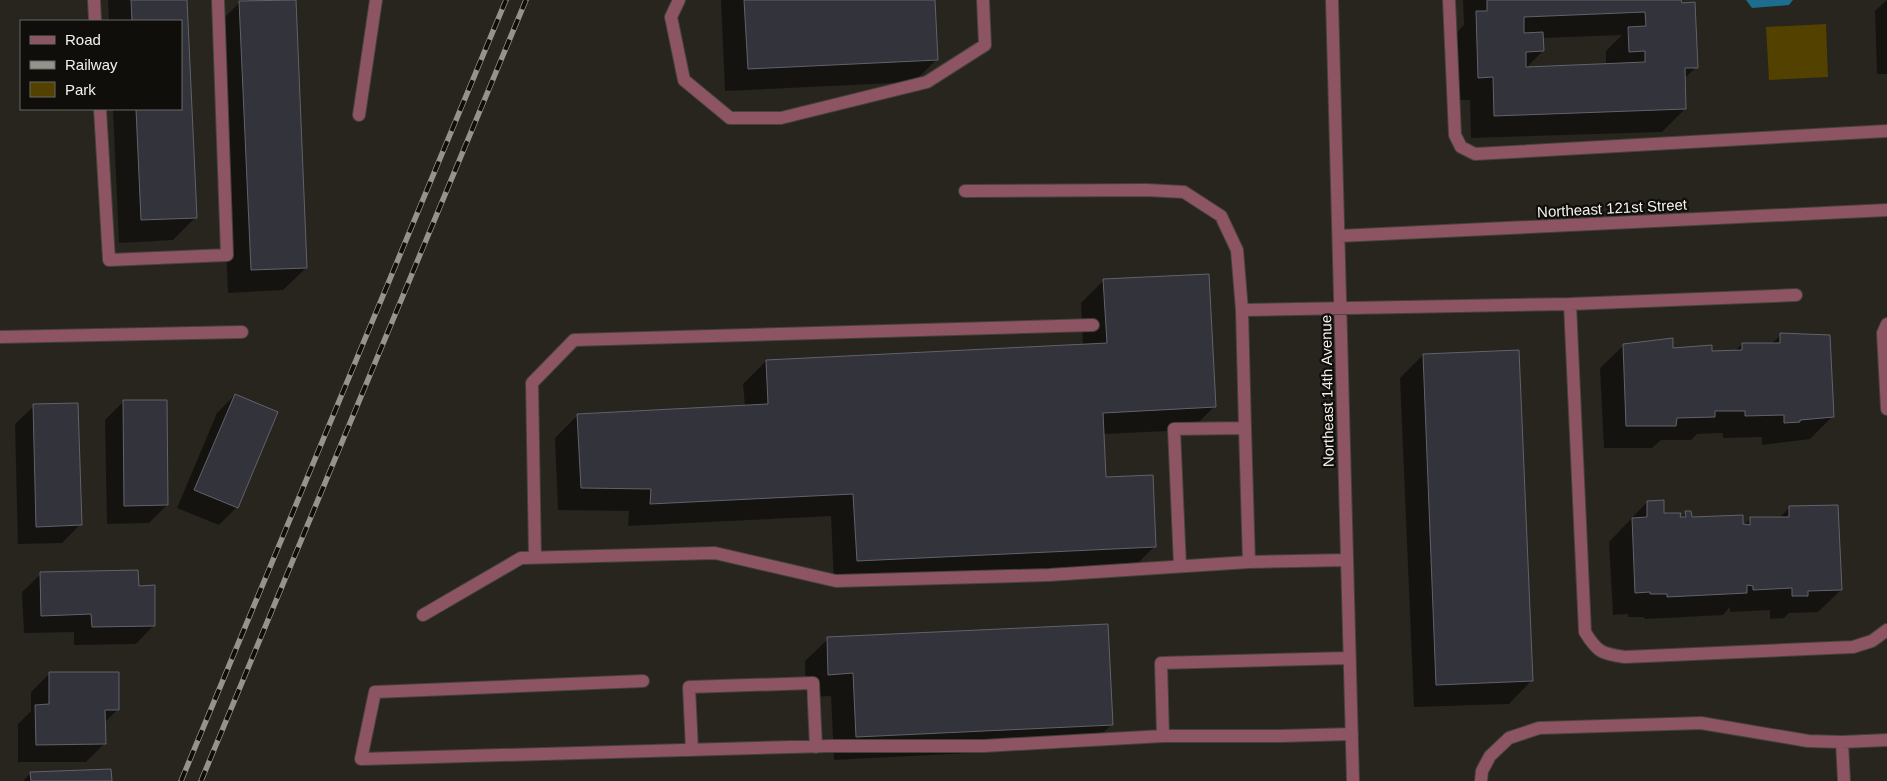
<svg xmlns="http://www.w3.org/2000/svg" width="1887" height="781" font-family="Helvetica,sans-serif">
	<rect width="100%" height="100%" fill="#27251d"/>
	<path fill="#534100" d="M1826,24L1828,77L1769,80L1766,27Z"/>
	<path fill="#1d6e8e" d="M1746,0H1793L1789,5L1752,8Z"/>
	<path fill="#0007" fill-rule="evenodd" d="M108,0H186L196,217L173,240L119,243L113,109H181V21H109Z
		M295,0L306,268L283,290L228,293L217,25L240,2Z
		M721,0H934L937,59L914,82L725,91Z
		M1463,0H1680L1696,67L1684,79L1685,109L1662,132L1471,138L1470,100H1456L1453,36L1464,25ZM1622,35L1606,51V65L1526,68L1543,51L1542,38Z
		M1887,0V74H1877L1875,11Z
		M1104,280L1214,407L1191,430L1103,434L1105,479L1155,546L1132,569L834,583L831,516L628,526L629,511L558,510L555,438L578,415L745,407L743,384L766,361L1083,346L1081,303Z
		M1781,335L1833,416L1810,439L1762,445V437L1723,438V433L1697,434L1691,440H1661L1652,448H1604L1600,368L1623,346L1711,352L1735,351L1742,344H1771Z
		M1423,355L1531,681L1509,704L1414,707L1400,378Z
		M235,395L237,507L219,525L177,508L217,413Z
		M123,402L167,505L149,523L107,524L105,420Z
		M34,406L80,525L62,543L18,544L15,424Z
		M1647,502L1662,514L1679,520L1686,513L1691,518L1744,525L1751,518H1779L1789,508L1841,590L1818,612L1789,613L1784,618L1770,619V610L1730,612V607L1723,615L1645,619L1644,617H1628V614L1613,615L1609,542Z
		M41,574L137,587L154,625L136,644L74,645V632L24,633L22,592Z
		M828,639L1112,724L1089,747L834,760L831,696L806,697L805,661Z
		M49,674L118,709L104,723V744L86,762H18V724L31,711V692Z
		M31,773L111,781H23Z"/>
	<path fill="#33333b" stroke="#62626c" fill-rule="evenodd" d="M131,0H187L197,218L141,220L136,109H181V21H132Z
		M296,0L307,268L251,270L239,1Z
		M744,0H935L938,60L748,69Z
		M1487,0H1681L1682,3L1695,2L1698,68H1685L1686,109L1494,116L1493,77L1478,78L1476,11H1487ZM1645,12L1646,26L1628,27L1629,52L1645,51V62L1526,67V52L1544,51L1543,32L1524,33V17Z
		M1209,274L1216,407L1103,413L1106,477L1153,475L1156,547L857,561L853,494L650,504L651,489L581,488L577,414L768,404L766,360L1107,343L1103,279Z
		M1780,333L1830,335L1834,417L1800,420V422L1784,423V415L1745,416V411H1715V417L1677,418L1676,426H1626L1623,344L1673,338V348L1712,345V351L1742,350V343H1780Z
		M1519,350L1533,681L1436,685L1423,354Z
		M235,394L278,412L238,508L194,490Z
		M123,400H167L168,505L124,506Z
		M78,403L82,525L36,527L33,404Z
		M1664,500V513H1681L1680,517H1686L1685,511H1691L1692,517L1743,515V524L1750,525V517H1789V506L1838,505L1842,590L1808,591V596H1792V588L1753,590V586L1747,585V593L1667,597V594H1650V592L1635,593L1632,518L1647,517V501Z
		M138,570L139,586L155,585V626L92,627L91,614L41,616L40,572Z
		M1108,624L1113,725L856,737L853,673L828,675L827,637Z
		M49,672H119V710H105L106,744L36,745L35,705L49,704Z
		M111,769L112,781H31L30,772Z"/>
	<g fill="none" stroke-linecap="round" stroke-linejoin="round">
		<g stroke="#44423a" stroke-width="14">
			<path id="minor" d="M94,0L95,21
				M679,0L671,17L684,80L730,118H781L927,82L985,45L983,0
				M1332,0L1353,781
				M1449,0L1455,135L1461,147L1475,154L1887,131
				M100,109L109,260L227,255L218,0
				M359,115L376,0
				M965,191L1146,190L1184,192L1221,216L1237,250L1242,310
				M1339,236L1887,210
				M1570,304L1585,632C1597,652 1602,654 1625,657L1853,647L1872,641L1887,630
				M1887,324L1883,333L1887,409
				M0,337L242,332
				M1245,428L1242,310L1570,304L1796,295
				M535,557L532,383L574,340L1093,325
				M1180,566L1174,429L1245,428L1249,562
				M423,615L521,558L715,553L836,581L1049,575L1249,562L1347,560
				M1349,658L1161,663L1163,736H1280L1352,734
				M643,681L375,692L361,759L829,746H984L1163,736
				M1842,742L1844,781
				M692,750L689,687L813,683L816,747
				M1481,781L1482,771L1490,756L1509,738L1539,728L1701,723L1808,741L1842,742L1887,740"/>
		</g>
		<use href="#minor" stroke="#8d5463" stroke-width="12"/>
		<g stroke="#95938c" stroke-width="5.5">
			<path id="rail" d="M181,781L506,0
				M201,781L526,0"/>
		</g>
		<use href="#rail" stroke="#0f0e0a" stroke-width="4" stroke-dasharray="11" stroke-linecap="butt"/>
	</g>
	<g text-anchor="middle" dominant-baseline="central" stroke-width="4.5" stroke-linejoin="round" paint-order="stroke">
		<g font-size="15" fill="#f4f2ed" stroke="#0f0e0a">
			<text transform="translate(1612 208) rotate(-3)">Northeast 121st Street</text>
			<text transform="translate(1327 391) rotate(-91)">Northeast 14th Avenue</text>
		</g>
	</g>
	<rect x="20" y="20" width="162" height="90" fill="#0f0e0a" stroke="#6b6965"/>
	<rect x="30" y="36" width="25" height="8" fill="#8d5463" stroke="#6b6965"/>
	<text x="65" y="45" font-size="15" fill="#f4f2ed">Road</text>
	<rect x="30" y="61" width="25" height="8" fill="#95938c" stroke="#6b6965"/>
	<text x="65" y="70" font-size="15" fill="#f4f2ed">Railway</text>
	<rect x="30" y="82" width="25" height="15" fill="#534100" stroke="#6b6965"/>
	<text x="65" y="95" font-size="15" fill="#f4f2ed">Park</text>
</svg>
